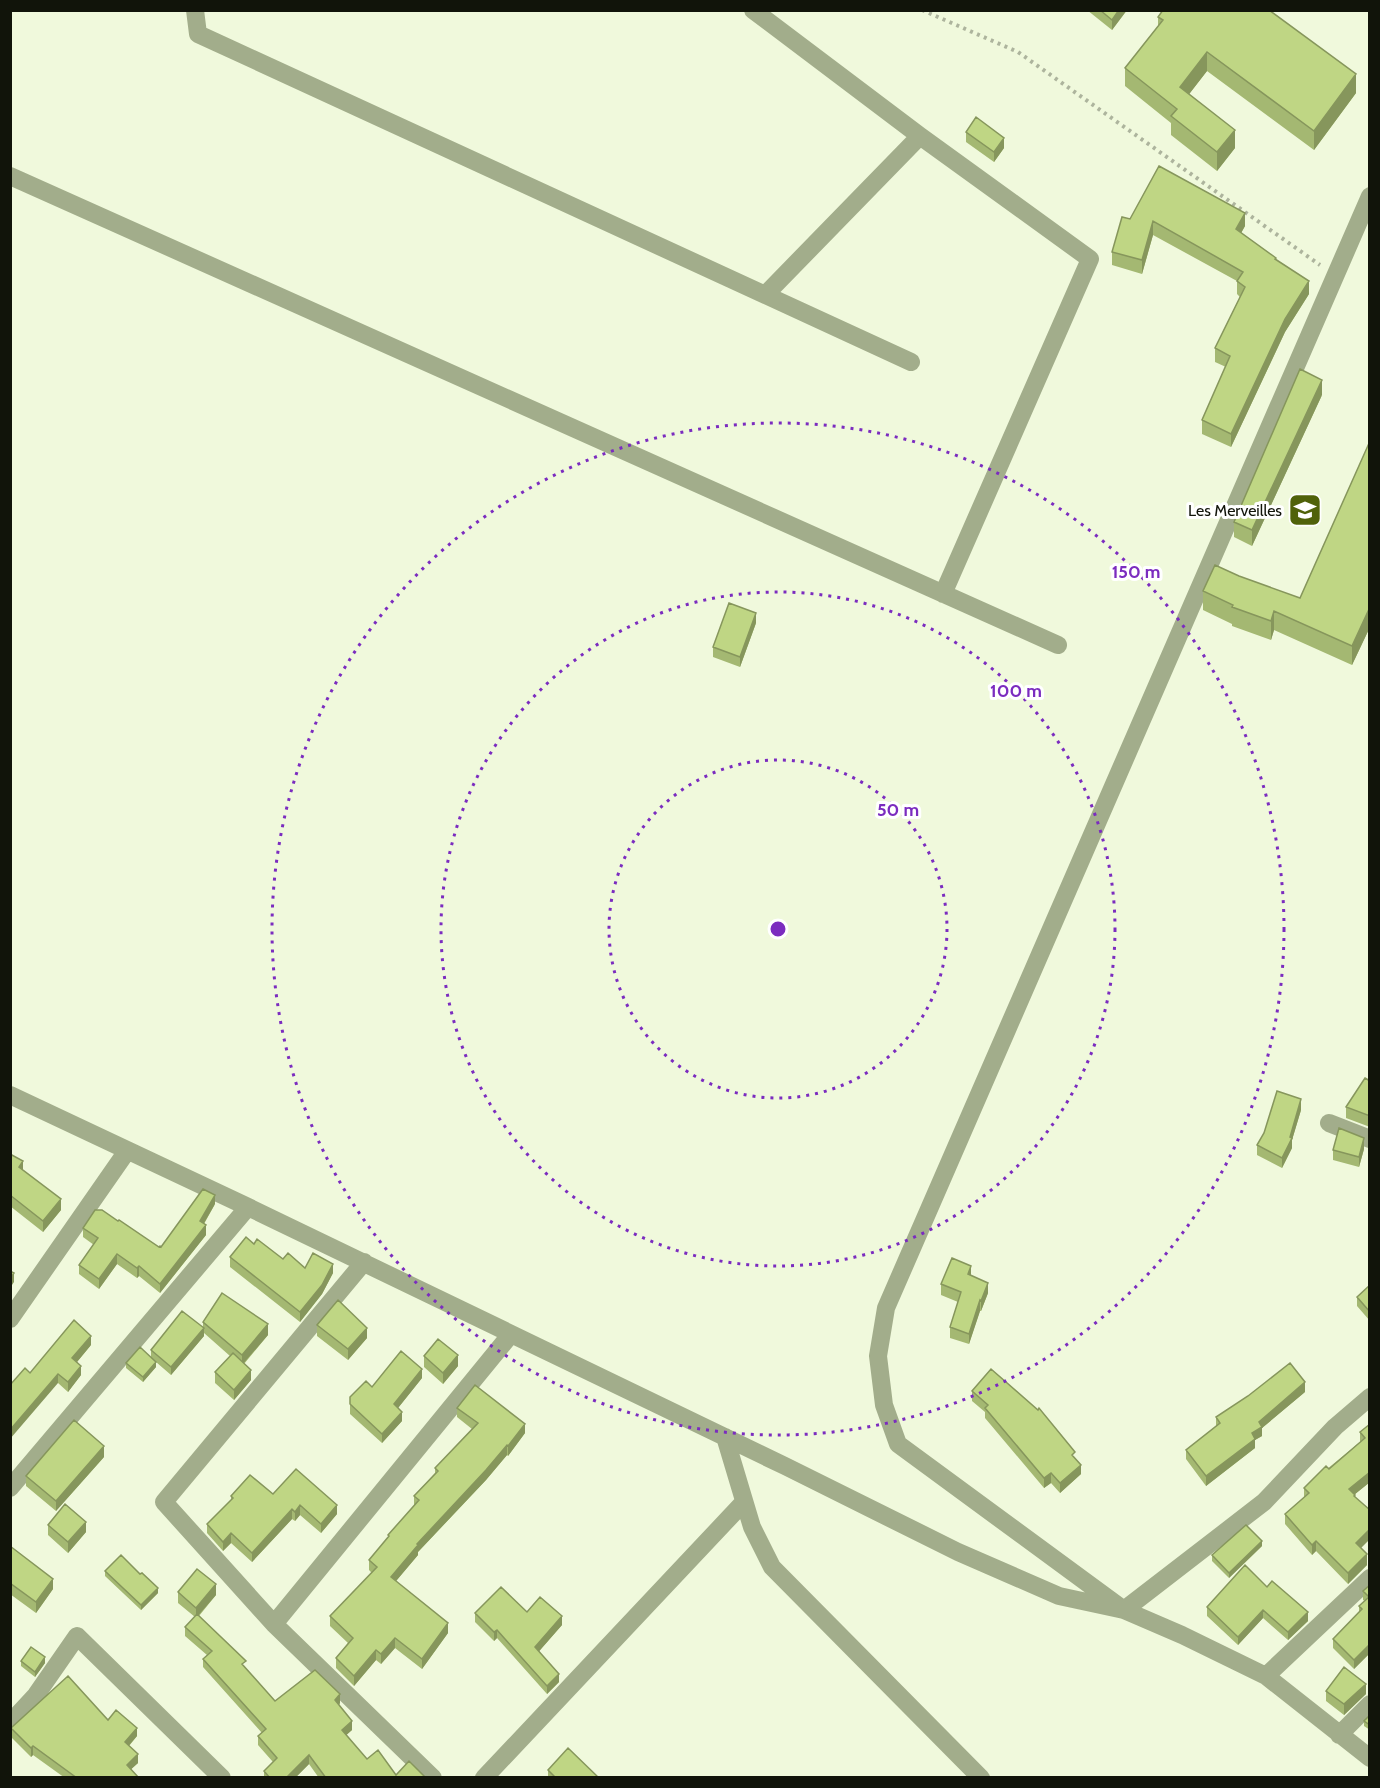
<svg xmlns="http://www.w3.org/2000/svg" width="1380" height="1788" font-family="Cabin,sans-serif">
	<rect width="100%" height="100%" fill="#f0f9dc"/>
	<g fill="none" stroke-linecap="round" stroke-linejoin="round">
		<path stroke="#adb49d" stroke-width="4" stroke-dasharray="3 4.5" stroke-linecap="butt" d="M922,10L1018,52L1320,265"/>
		<path stroke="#a2ad8b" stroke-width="18" d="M195,10L198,34L911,362
			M753,10L920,136L1090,259L943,594
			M10,176L1058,645
			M1370,196L886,1308L878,1356L884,1405L898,1444L1124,1610L1264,1502L1335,1427L1370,1397
			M766,294L920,136
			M10,1095L248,1207L785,1466L958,1552L1059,1596L1124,1610L1182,1635L1266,1676L1370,1758
			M1329,1123L1370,1139
			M364,1262L164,1502L274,1624L433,1778
			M10,1319L127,1151
			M725,1437L752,1527L772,1567L981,1778
			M10,1488L248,1207
			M274,1624L511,1334
			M1266,1676L1370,1578
			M10,1723L36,1695L77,1636L222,1778
			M1339,1735L1370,1704
			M484,1778L744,1502"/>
	</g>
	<path fill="#a4b872" d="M1087,10H1127L1112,30Z
		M1158,17L1356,93L1314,150L1207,71L1189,94L1235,148L1217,171L1171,135V123L1125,86V68L1158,26Z
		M966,132L1004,148L994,162L966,142Z
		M1130,219L1245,226L1241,233L1276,260L1309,294L1285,332L1231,447L1202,434V420L1226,367L1215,362V348L1240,297L1237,294V281L1153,235L1142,274L1112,265V252Z
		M1322,395L1252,546L1234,537V522Z
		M1370,441V627L1352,665L1274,630L1271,640L1232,626V624L1203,610V591L1300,598Z
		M756,623L740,667L713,657V647Z
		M1370,1081V1127L1346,1118V1107Z
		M1301,1110L1292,1140V1148L1282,1168L1257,1155V1145Z
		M1364,1149L1359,1167L1333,1160V1150Z
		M10,1154L23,1170L61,1210L43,1232L10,1206Z
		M215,1204L204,1224L206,1235L160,1293L139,1276L137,1278L117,1264L99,1289L79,1274V1265L94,1245L83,1237V1228L159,1247H161Z
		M254,1244L283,1259L305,1268L333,1273L322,1294L300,1322L230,1267V1257Z
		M971,1276L988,1293L981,1311H980L969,1344L950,1338V1327L958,1302L941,1295V1284Z
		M1370,1285V1321L1357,1306V1297Z
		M203,1322L268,1335L244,1364L251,1380L234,1400L215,1383V1372L230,1356L204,1333V1336L171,1375L156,1362V1367L143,1382L126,1368V1363L151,1358V1350L203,1327Z
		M317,1325L367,1338L348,1360L317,1336Z
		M91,1345L77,1362L81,1375L68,1392L58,1383L30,1373Z
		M424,1356L458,1366L443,1384L424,1367Z
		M422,1378L398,1408L402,1421L382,1443L350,1414V1397L372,1387Z
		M972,1391L1075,1458L1081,1474L1060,1493L1051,1483L1044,1488L985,1418V1412L972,1401Z
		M1305,1392L1262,1428V1436L1255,1440V1448L1206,1486L1186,1459V1450L1216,1427V1417Z
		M457,1408L525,1433L508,1456L507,1455L486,1480L418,1552V1555L396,1581L448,1633L422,1669L395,1648L381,1664L376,1660L354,1686L336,1668V1658L348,1643L330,1626V1616L372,1573L369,1570V1560L388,1538V1535L414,1506V1496L435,1473V1468L472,1429L457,1417Z
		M1370,1424V1482L1355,1494L1361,1548L1367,1565L1348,1584L1316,1551L1312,1555L1285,1524V1514L1304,1498V1488L1360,1442V1432Z
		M104,1457L56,1511L26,1486V1476Z
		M273,1494L337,1514L321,1533L300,1515L295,1521L292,1519L252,1562L231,1543L223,1551L207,1533V1524L231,1500V1496Z
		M48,1525L86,1532L68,1553L48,1535Z
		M10,1546L53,1589L36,1613L10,1594Z
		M1262,1546L1229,1578L1212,1561V1555Z
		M105,1571L158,1593L141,1610L105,1576Z
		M1370,1585V1653L1354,1669L1333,1648V1639L1359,1612V1606L1365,1601L1363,1600V1591Z
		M1267,1587L1308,1621L1288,1640L1263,1618L1238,1645L1207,1616V1607Z
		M178,1592L216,1595L199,1616L275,1701L340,1703L339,1705L352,1730L346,1735L367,1759L396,1775L424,1778H319L309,1764L295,1778H264V1771L273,1762L258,1745V1736L262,1733L203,1667V1659L207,1655L185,1636V1627L195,1617L178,1603Z
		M527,1612L562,1625L539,1651L559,1682L547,1694L497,1638L494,1641L475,1622V1613Z
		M21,1661L45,1663L35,1677L21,1666Z
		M1326,1691L1366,1694L1344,1715L1326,1701Z
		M1370,1715V1730L1364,1726V1721Z
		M108,1720L137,1736L129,1746L138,1763L131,1769L139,1778H65L33,1755L31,1757L11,1737V1728Z
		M548,1770L598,1778H548Z"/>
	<path fill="#86965c" d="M1119,10H1127L1112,30V20Z
		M1207,52V71L1180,106V87Z
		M1356,74V93L1314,150V131Z
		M1235,130V148L1217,171V152Z
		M1004,138V148L994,162V152Z
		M1245,213V226L1236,242V229Z
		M1153,221V235L1142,274V260Z
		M1309,281V294L1285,332L1231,447V434L1285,319Z
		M1322,380V395L1252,546V530Z
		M1370,607V627L1352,665V646Z
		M1274,611V630L1271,640V621Z
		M756,613V623L740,667V657Z
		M1301,1099V1110L1292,1140V1148L1282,1168V1158L1290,1137Z
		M1364,1138V1149L1359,1167V1157Z
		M23,1161V1171L19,1167Z
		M215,1195V1204L200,1230V1221Z
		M61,1199V1210L43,1232V1221Z
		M206,1225V1235L160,1293V1284Z
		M117,1254V1264L99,1289V1279Z
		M333,1264V1273L322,1294L300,1322V1312Z
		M139,1266V1276L137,1278V1268Z
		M971,1266V1276L968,1274Z
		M14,1273V1282L10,1288V1279Z
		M988,1283V1293L981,1311V1301Z
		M980,1300V1311L969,1344V1334Z
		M268,1324V1335L242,1365V1355Z
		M204,1328V1336L171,1375V1367Z
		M367,1328V1338L348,1360V1349Z
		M91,1336V1345L72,1368V1358Z
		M458,1355V1366L443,1384V1373Z
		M156,1362V1367L143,1382V1377Z
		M81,1366V1375L68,1392V1382Z
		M422,1369V1378L394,1413V1404Z
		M251,1370V1380L234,1400V1390Z
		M58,1374V1383L10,1439V1430Z
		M1305,1382V1392L1262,1428V1436L1255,1440V1448L1206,1486V1476L1252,1433L1259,1422Z
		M402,1412V1421L382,1443V1434Z
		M525,1424V1433L508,1456V1446Z
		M507,1445V1455L486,1480L418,1552V1555L391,1587V1577L417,1544Z
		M104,1446V1457L56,1511V1501Z
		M1081,1465V1474L1060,1493V1483Z
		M1370,1472V1482L1349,1499V1489Z
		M1051,1473V1483L1044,1488V1478Z
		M300,1505V1515L295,1521V1512Z
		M337,1505V1514L321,1533V1524Z
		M292,1509V1519L252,1562V1553Z
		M86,1522V1532L68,1553V1542Z
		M1370,1529V1539L1356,1553V1543Z
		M231,1533V1543L223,1551V1542Z
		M1262,1541V1546L1229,1578V1573Z
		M1316,1541V1551L1312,1555V1545Z
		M1367,1554V1565L1348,1584V1573Z
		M53,1579V1589L36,1613V1602Z
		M216,1584V1595L196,1618V1608Z
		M158,1588V1593L141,1610V1605Z
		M1263,1610V1618L1238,1645V1637Z
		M1308,1612V1621L1288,1640V1632Z
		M562,1616V1625L535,1656V1647Z
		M448,1623V1633L422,1669V1659Z
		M497,1630V1638L494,1641V1632Z
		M395,1638V1648L381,1664V1654Z
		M1370,1644V1653L1354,1669V1660Z
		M376,1650V1660L354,1686V1676Z
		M45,1657V1663L35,1677V1672Z
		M559,1674V1682L547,1694V1686Z
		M1366,1684V1694L1344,1715V1704Z
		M340,1694V1703L335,1709V1700Z
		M352,1721V1730L342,1739V1730Z
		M137,1728V1736L125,1750V1742Z
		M33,1746V1755L31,1757V1748Z
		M138,1754V1763L127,1773V1765Z
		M309,1755V1764L295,1778H286Z"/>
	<path fill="#bfd684" stroke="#86965c" stroke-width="1.5" d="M1100,10H1119L1112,20Z
		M1163,10H1269L1356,74L1314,131L1207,52L1180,87L1235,130L1217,152L1171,116L1177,109L1125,68L1163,20L1158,17Z
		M976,117L1004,138L994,152L966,132Z
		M1159,166L1245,213L1236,229L1276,258L1275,259L1309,281L1285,319L1231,434L1202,420L1230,356L1215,348L1245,287L1237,281L1243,272L1153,221L1142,260L1112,252L1122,217L1130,219Z
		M1300,369L1322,380L1252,530L1234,522Z
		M1370,441V607L1352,646L1274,611L1271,621L1232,607L1233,605L1203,591L1215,565L1239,576L1300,598Z
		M729,603L756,613L740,657L713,647Z
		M1365,1078L1370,1081V1116L1346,1107Z
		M1277,1091L1301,1099L1290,1137L1292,1138L1282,1158L1257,1145L1264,1133Z
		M1339,1128L1364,1138L1359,1157L1333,1150Z
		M10,1154L23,1161L19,1167L61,1199L43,1221L10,1195Z
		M203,1189L215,1195L200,1221L206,1225L160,1284L139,1266L137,1268L117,1254L99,1279L79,1265L98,1238L83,1228L95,1210H102L118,1221L119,1220L159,1247L160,1246L161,1247Z
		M246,1237L254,1244L257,1239L283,1259L288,1253L305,1268L313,1253L333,1264L322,1285L300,1312L230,1257Z
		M952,1258L971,1266L968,1274L988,1283L981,1301L980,1300L969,1334L950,1327L961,1292L941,1284Z
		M10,1271L14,1273L10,1279Z
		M1370,1285V1312L1357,1297Z
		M222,1293L268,1324L242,1355L203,1322Z
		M338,1300L367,1328L348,1349L317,1325Z
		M182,1311L204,1328L171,1367L151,1350Z
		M74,1320L91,1336L72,1358L81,1366L68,1382L58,1374L10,1430V1385L25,1368L30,1373Z
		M438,1339L458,1355L443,1373L424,1356Z
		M140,1347L156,1362L143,1377L126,1363Z
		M401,1351L422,1369L394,1404L402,1412L382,1434L350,1404V1397L366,1381L372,1387Z
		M233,1353L251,1370L234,1390L215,1372Z
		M1290,1363L1305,1382L1259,1422L1262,1427L1252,1433L1255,1439L1206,1476L1186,1450L1220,1423L1216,1417L1248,1396Z
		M991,1369L1038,1410L1039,1408L1075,1452L1072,1455L1081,1465L1060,1483L1051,1473L1044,1478L985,1408L988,1405L972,1391Z
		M475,1385L525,1424L508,1446L507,1445L486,1470L417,1544L418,1545L391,1577L448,1623L422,1659L395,1638L381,1654L376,1650L354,1676L336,1658L353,1638L330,1616L377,1567L369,1560L389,1536L388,1535L419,1500L414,1496L438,1471L435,1468L478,1423L457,1408Z
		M74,1420L104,1446L56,1501L26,1476Z
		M1370,1424V1472L1349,1489L1355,1495L1354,1496L1370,1510V1529L1356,1543L1367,1554L1348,1573L1316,1541L1312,1545L1285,1514L1309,1493L1304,1488L1326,1466L1329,1469L1365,1438L1360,1432Z
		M296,1469L337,1505L321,1524L300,1505L295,1512L292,1509L252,1553L231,1533L223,1542L207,1524L233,1498L231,1496L250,1475L273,1494Z
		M65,1504L86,1522L68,1542L48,1525Z
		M1246,1525L1262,1541L1229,1573L1212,1555Z
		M10,1546L53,1579L36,1602L10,1583Z
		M121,1555L140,1574L142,1573L158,1588L141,1605L105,1571Z
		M1245,1565L1267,1587L1272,1581L1308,1612L1288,1632L1263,1610L1238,1637L1207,1607Z
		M197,1569L216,1584L196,1608L178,1592Z
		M1370,1585V1644L1354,1660L1333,1639L1362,1609L1359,1606L1369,1597L1363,1591Z
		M501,1587L527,1612L540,1597L562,1616L535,1647L559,1674L547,1686L497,1630L494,1632L475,1613Z
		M197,1614L246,1661L242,1664L275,1701L315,1670L340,1694L335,1700L352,1721L342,1730L367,1759L378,1750L396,1775L409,1761L424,1776L422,1778H326L309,1755L286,1778H270L264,1771L277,1758L258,1736L266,1729L203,1659L212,1651L185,1627Z
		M31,1647L45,1657L35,1672L21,1661Z
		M1344,1667L1366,1684L1344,1704L1326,1691Z
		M68,1676L108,1720L116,1710L137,1728L125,1742L138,1754L127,1765L139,1778H77L33,1746L31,1748L11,1728Z
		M1370,1715V1725L1364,1721Z
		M568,1748L598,1777L556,1778L548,1770Z"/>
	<g fill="none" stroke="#7b2cbf" stroke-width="3" stroke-dasharray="3 6">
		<circle cx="778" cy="929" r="169"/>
		<circle cx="778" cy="929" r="337"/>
		<circle cx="778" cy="929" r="506"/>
	</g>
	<defs>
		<g id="school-square" transform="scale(1.725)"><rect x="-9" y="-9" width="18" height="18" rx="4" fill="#50620a" stroke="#fff"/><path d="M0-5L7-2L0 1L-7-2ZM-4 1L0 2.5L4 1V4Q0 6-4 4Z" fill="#fff"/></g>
	</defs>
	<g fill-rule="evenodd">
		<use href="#school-square" x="1305" y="510"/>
	</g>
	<g text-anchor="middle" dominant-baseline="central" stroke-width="6" stroke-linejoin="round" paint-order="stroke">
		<g font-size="16" fill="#11140a" stroke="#fff" text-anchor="end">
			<text x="1282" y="510">Les Merveilles</text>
		</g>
	</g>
	<circle cx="778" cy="929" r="9" fill="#7b2cbf" stroke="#fff" stroke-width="3"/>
	<g font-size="18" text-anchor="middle" font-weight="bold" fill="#7b2cbf" stroke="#fff" stroke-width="6" stroke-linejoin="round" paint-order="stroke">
		<text x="1136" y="578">150 m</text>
		<text x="1016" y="697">100 m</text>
		<text x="898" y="816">50 m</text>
	</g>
	<rect width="1380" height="1788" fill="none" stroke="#11140a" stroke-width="24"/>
</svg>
